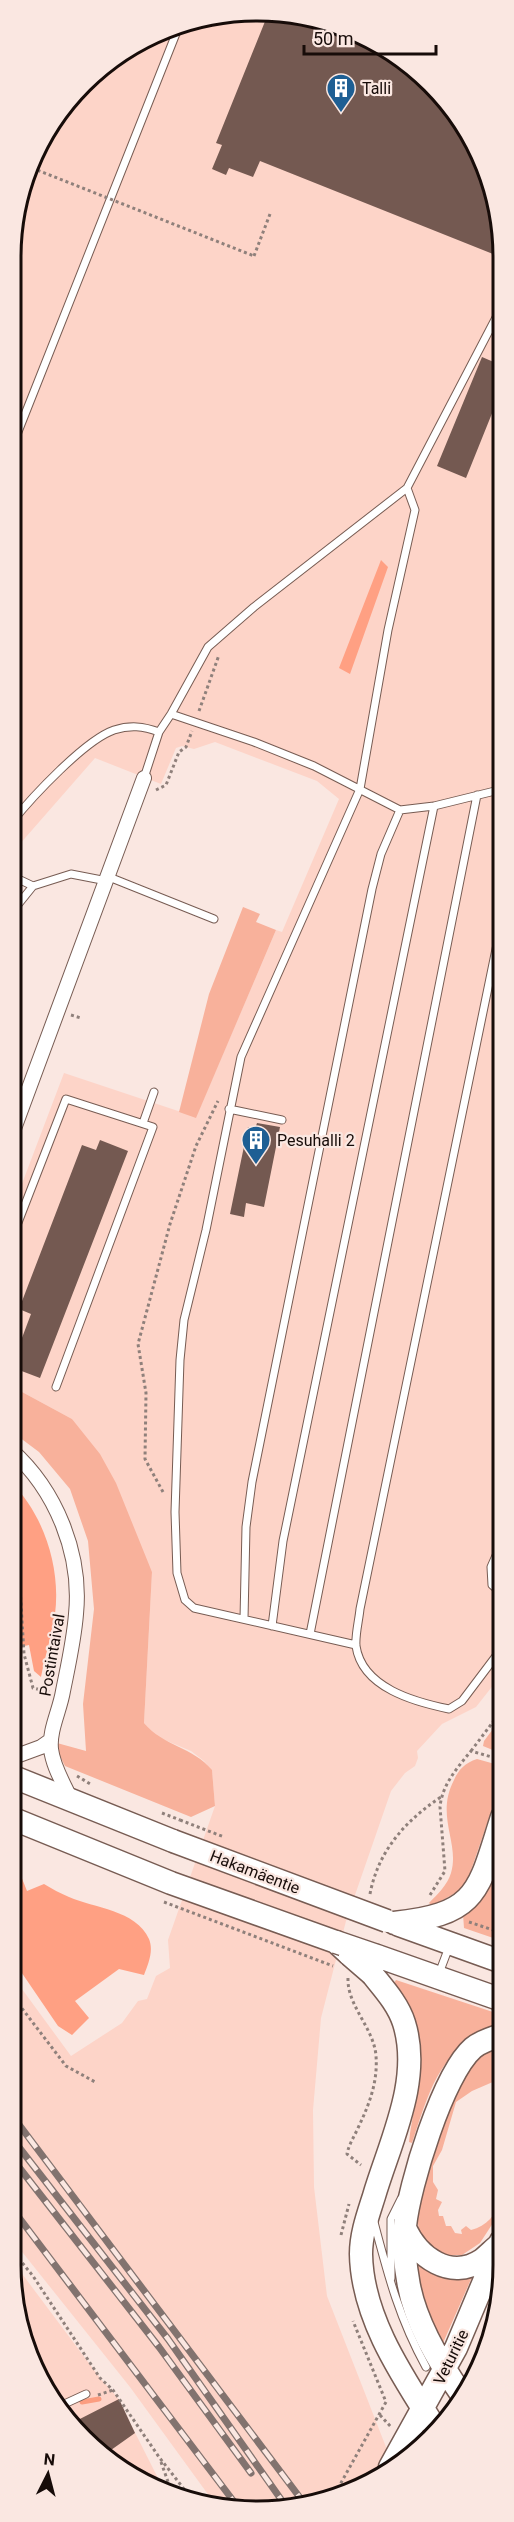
<svg xmlns="http://www.w3.org/2000/svg" width="514" height="2522" font-family="Roboto,sans-serif">
	<rect width="100%" height="100%" fill="#fae7e1"/>
	<path fill="#fdd4c8" d="M289,13L366,36L432,83L478,148L503,241L502,1674L476,1707L442,1724L417,1751L418,1758L415,1766L405,1773L391,1791L346,1921L321,2018L313,2110L314,2187L327,2296L393,2465L337,2498L241,2511L215,2504L130,2387L11,2238V1974L71,2056L122,2023L138,2001L147,1999L156,1976L170,1968L168,1940L215,1806L212,1771L204,1761L191,1751L155,1736L144,1723L152,1572L72,1419L11,1386L12,1210L64,1073L196,1117L276,930L282,932L339,799L317,781L215,742L194,749L182,746L176,748L161,784L95,758L12,853L13,225L43,134L107,62L193,19Z
		M11,2259L100,2378L117,2397L164,2490L148,2486L82,2439L29,2359Z"/>
	<path fill="#f8b19b" d="M243,907L260,914L256,922L276,930L196,1118L179,1112L209,994Z
		M11,1386L72,1419L100,1454L116,1483L152,1572L144,1723C163,1746 193,1747 212,1770L215,1806L191,1817L65,1766L56,1748L57,1743L86,1751L83,1704L94,1609L88,1541L70,1489L39,1452L11,1431Z
		M502,1717V1748L500,1753L483,1746L484,1741Z
		M477,1759L502,1766V1780L467,1882L459,1891L432,1906L429,1903C437,1895 448,1884 451,1873C460,1843 435,1816 454,1780C459,1769 465,1763 477,1759Z
		M502,1849V1941L464,1928L463,1914Z
		M396,1980L502,2015V2024C440,2047 431,2086 412,2143L409,2142C412,2112 425,2072 419,2044C416,2024 402,2002 394,1983Z
		M502,2041V2078L472,2091L456,2102L442,2150L433,2166V2182L438,2190L436,2199L442,2202L438,2210L439,2216H443L446,2226H451L455,2233L462,2234L461,2230L466,2226L471,2230C487,2226 495,2215 502,2200L501,2203L493,2223L480,2243L462,2255H443L423,2241L419,2233L417,2215L419,2186L465,2065Z
		M413,2261L440,2276L472,2277L443,2343H439L428,2325Z"/>
	<path fill="#ffa083" d="M381,560L388,567L350,674L339,668Z
		M11,1482C44,1515 61,1568 55,1614C52,1635 45,1656 41,1677L34,1671L29,1645L11,1649Z
		M11,1866L19,1871L27,1891L44,1884C52,1889 60,1893 69,1897C94,1908 136,1910 149,1939C154,1951 148,1964 144,1975L119,1969L75,2001L89,2018L72,2035L58,2026L11,1957Z"/>
	<g fill="none" stroke-linecap="round" stroke-linejoin="round">
		<path stroke="#fc9d80" stroke-width="5" d="M82,2402L99,2399"/>
	</g>
	<path fill="#745951" d="M289,13L366,36L432,83L478,148L503,241V258L260,161L253,177L229,168L226,175L212,169L222,145L216,143L268,14Z
		M482,357L503,366V386L466,478L437,466Z
		M257,1123L280,1127L264,1207L246,1203L244,1217L230,1214L248,1127L255,1129Z
		M100,1140L128,1151L40,1378L11,1367L31,1314L19,1309L82,1145L96,1150Z
		M119,2399L135,2433L104,2455L82,2439L72,2423Z"/>
	<g fill="none" stroke-linecap="round" stroke-linejoin="round">
		<g stroke="#775c53" stroke-width="9">
			<path id="service" d="M12,447L179,26
				M171,714L254,742L314,766L400,810L434,806L503,789
				M144,778L159,732L171,714L208,647L254,607L407,488L503,304
				M12,822C32,797 85,740 114,730C130,725 143,726 159,732
				M12,876L33,886
				M109,877L214,919
				M12,912L33,886L71,874L107,881
				M229,1109L282,1120
				M143,1123L154,1092
				M12,1238L66,1099L153,1127L56,1387
				M502,1594L492,1585L491,1567L502,1542
				M244,1619L246,1527L252,1482L372,889L381,854L400,810
				M272,1626L283,1541L434,806
				M310,1634L477,795
				M356,1645L194,1608L185,1600L177,1573L175,1512L180,1360L184,1320L206,1230L241,1057L360,789L388,630L415,510L407,488
				M502,1648L462,1701L449,1709C415,1702 362,1688 356,1646C355,1635 359,1620 360,1609L502,920
				M438,1976L449,1947
				M374,2222C388,2275 399,2318 426,2367
				M391,2278V2219L401,2199
				M60,2406L86,2394"/>
		</g>
		<g stroke="#775c53" stroke-width="16">
			<path id="minor" d="M12,1134L144,778
				M11,1450C56,1490 82,1554 76,1614C74,1640 68,1666 63,1691C60,1710 49,1730 51,1749C53,1767 64,1784 71,1800
				M11,1758L41,1747L51,1740"/>
		</g>
		<g stroke="#775c53" stroke-width="25">
			<path id="primary" d="M11,1776L173,1841
				M11,1818L171,1883L336,1942L349,1954
				M394,1923C479,1914 478,1891 502,1817
				M399,1925L502,1962
				M377,1956L502,2000
				M372,1974C384,1989 398,2004 404,2023C422,2080 390,2142 374,2196C368,2215 361,2234 361,2254C362,2318 403,2377 436,2429
				M405,2228C418,2257 450,2281 482,2260C488,2255 494,2249 500,2244
				M462,2395C439,2362 414,2321 408,2280C405,2263 403,2243 405,2226C409,2186 443,2074 473,2048C480,2042 492,2038 502,2035
				M390,2467L456,2348L501,2241"/>
		</g>
		<path stroke="#8f807b" stroke-width="3" stroke-dasharray="3 3" stroke-linecap="butt" d="M254,256L270,214
			M199,711L219,655
			M156,790L166,785L179,752L186,747L192,731
			M71,1015L81,1018
			M163,1492L145,1459L146,1393L138,1344L170,1224L196,1146L218,1101
			M11,1545L18,1554L24,1654L33,1688L49,1692
			M471,1751L502,1710
			M77,1776L92,1785
			M162,1813L180,1820
			M370,1894C378,1851 406,1820 441,1797
			M430,1895L445,1871L440,1807C442,1785 457,1768 471,1751L502,1760
			M469,1922L502,1933
			M348,1978C347,2006 374,2028 376,2056C378,2082 369,2105 358,2128C354,2137 349,2144 347,2154L361,2165
			M11,1994L66,2066L97,2083
			M341,2235L349,2204
			M11,2249L33,2276L100,2378L113,2390L159,2457L191,2498
			M98,2395L113,2390
			M380,2415L391,2427
			M161,2462L172,2493
			M332,2499L386,2402L353,2321"/>
		<use href="#service" stroke="#fff" stroke-width="7"/>
		<use href="#minor" stroke="#fff" stroke-width="14"/>
		<use href="#primary" stroke="#fff" stroke-width="22"/>
		<g stroke="#82736f" stroke-width="7">
			<path id="rail" d="M11,2114L304,2503
				M11,2137L168,2339L285,2505
				M11,2157L159,2347L251,2473
				M11,2207L241,2511"/>
		</g>
		<use href="#rail" stroke="#fae7e1" stroke-width="4.5" stroke-dasharray="14" stroke-linecap="butt"/>
		<g stroke="#775c53" stroke-width="25" stroke-linecap="butt">
			<path id="primary-bridge" d="M173,1841L387,1921
				M336,1942L377,1956
				M350,1955L372,1974"/>
		</g>
		<path stroke="#8f807b" stroke-width="3" stroke-dasharray="3 3" stroke-linecap="butt" d="M32,168L254,256
			M180,1820L224,1837
			M164,1902L333,1966"/>
		<use href="#primary-bridge" stroke="#fff" stroke-width="22"/>
	</g>
	<defs>
		<g id="building-pin" transform="scale(1.5)"><path d="M0 17L-7.5 6A9.5 9.5 0 1 1 7.5 6Z" fill="#1e5f94" stroke="#fae7e1"/><path d="M-4-6H4V6H1V3H-1V6H-4ZM-2.5-4.3h1.7v1.8h-1.7ZM.8-4.3h1.7v1.8H.8ZM-2.5-1h1.7V.8h-1.7ZM.8-1h1.7V.8H.8Z" fill="#fff"/></g>
	</defs>
	<g fill-rule="evenodd">
		<use href="#building-pin" x="341" y="88"/>
		<use href="#building-pin" x="256" y="1140"/>
	</g>
	<g text-anchor="middle" dominant-baseline="central" stroke-width="4.5" stroke-linejoin="round" paint-order="stroke">
		<g font-size="16" fill="#170c09" stroke="#fae7e1" text-anchor="start">
			<text x="362" y="88">Talli</text>
			<text x="277" y="1140">Pesuhalli 2</text>
		</g>
		<g font-size="16" fill="#170c09" stroke="#fae7e1">
			<text transform="translate(52 1655) rotate(-80)">Postintaival</text>
			<text transform="translate(255 1872) rotate(21)">Hakamäentie</text>
			<text transform="translate(451 2357) rotate(-64)">Veturitie</text>
		</g>
	</g>
	<path d="M0 0H514V2522H0ZM257 21H257A236 236 0 0 1 493 257V2265A236 236 0 0 1 257 2501H257A236 236 0 0 1 21 2265V257A236 236 0 0 1 257 21Z" fill="#fae7e1" fill-rule="evenodd"/>
	<path fill="none" stroke="#170c09" stroke-width="3" d="M257 21H257A236 236 0 0 1 493 257V2265A236 236 0 0 1 257 2501H257A236 236 0 0 1 21 2265V257A236 236 0 0 1 257 21Z"/>
	<g transform="translate(48 2474) rotate(6)" stroke="#fae7e1" stroke-width="4.5" paint-order="stroke">
	<path d="M0-4.5L10 22L0 15L-10 22Z" fill="#170c09"/>
	<text y="-9" font-size="16" font-weight="bold" text-anchor="middle" fill="#170c09">N</text>
	</g>
	<path d="M304 45v9h132v-9" fill="none" stroke="#170c09" stroke-width="3"/>
	<text x="313" y="45" font-size="18" fill="#170c09" stroke="#fae7e1" stroke-width="4.5" paint-order="stroke">50 m</text>
</svg>
